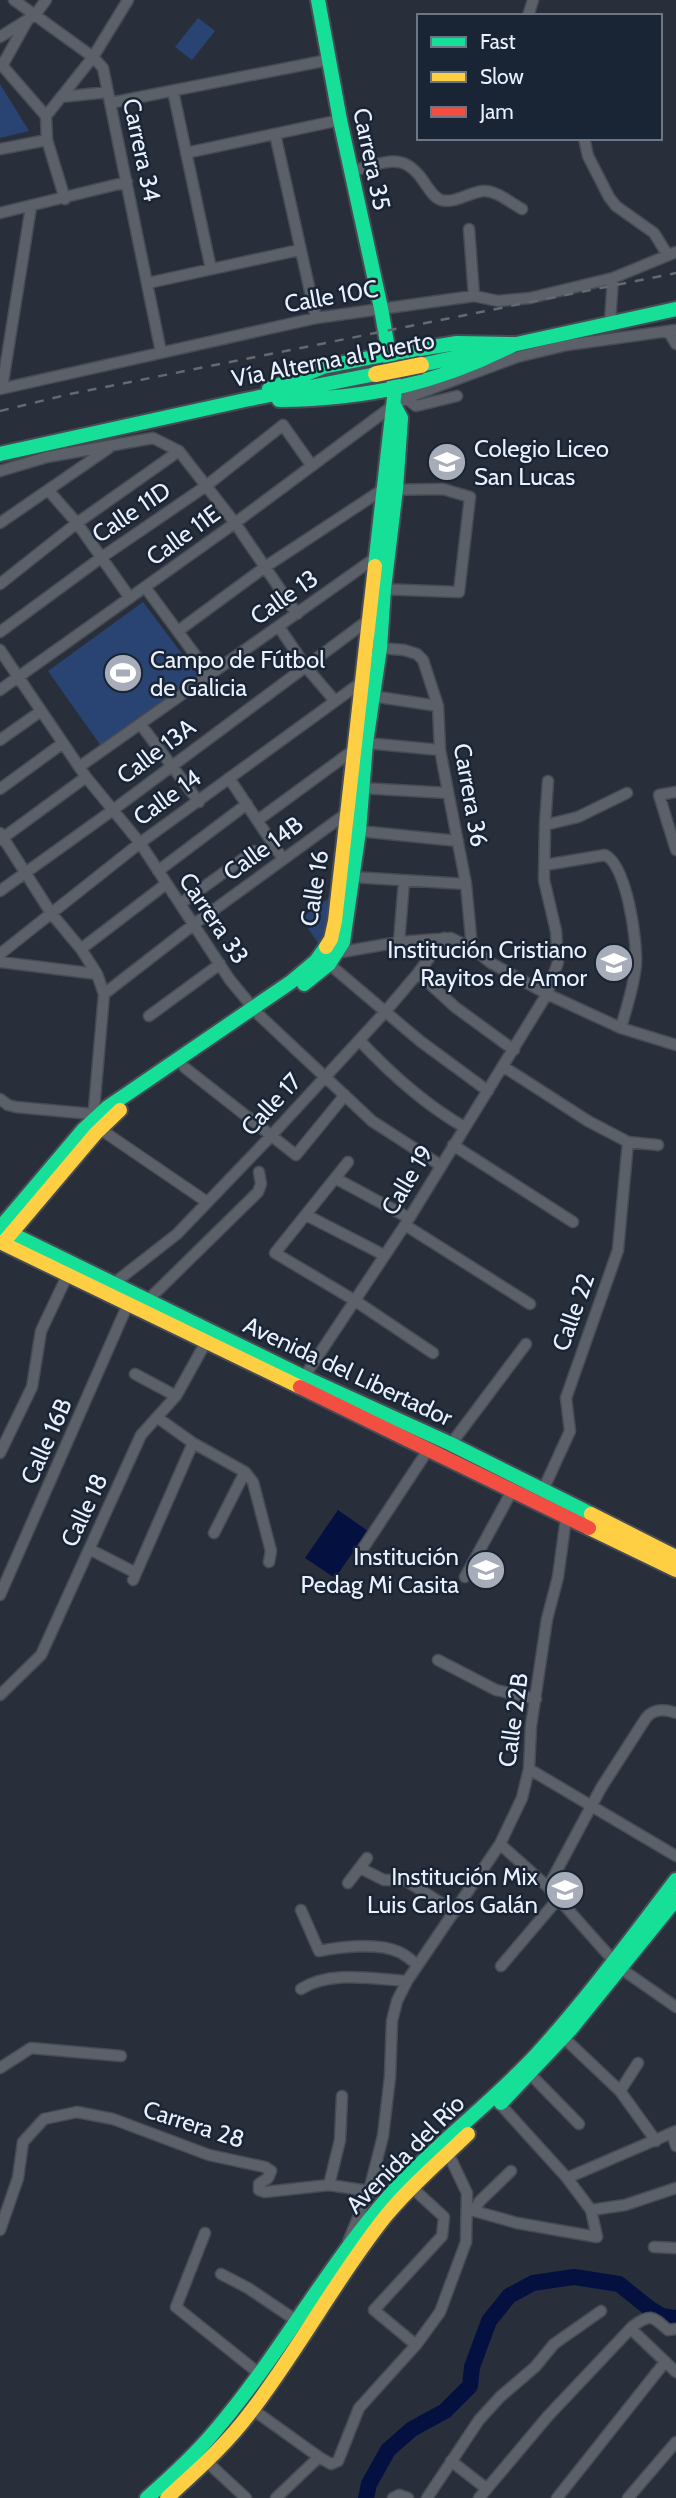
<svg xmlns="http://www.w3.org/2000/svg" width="676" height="2498" font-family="Cabin,sans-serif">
	<rect width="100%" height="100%" fill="#292f3a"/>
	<path fill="#294372" d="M198,18L215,31L192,60L175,47Z
		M0,84L29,131L0,138Z
		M143,602L198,675L101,746L48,671Z
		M332,896L328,935L320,946L301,918Z"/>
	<path fill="#04103f" d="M338,1510L368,1531L335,1578L305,1558Z"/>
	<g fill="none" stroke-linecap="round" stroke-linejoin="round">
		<path stroke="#04103f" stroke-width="16" d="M366,2498L369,2484L388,2450L412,2429L445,2411L470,2386L472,2367L489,2321L509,2296L533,2283L574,2277L619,2284L649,2308L662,2316L676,2318"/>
		<g stroke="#464b55" stroke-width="13">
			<path id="street" d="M14,0L93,57L103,68L161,352
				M528,16L533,0
				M0,37L35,15L46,0
				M0,63L46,116L47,140L65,199
				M2,66L27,21
				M173,91L211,269
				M61,97L108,92
				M110,103L328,60
				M46,116L93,57L128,0
				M275,134L316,318
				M584,138L588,156L609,197L616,206L654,233L667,254
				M0,149L47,140
				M186,153L340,120
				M351,171C386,163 404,149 426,185C430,190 434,198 441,200C455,204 470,192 483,191C496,190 511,203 522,209
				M0,213L127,182
				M469,229L474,296
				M148,283L299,250
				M610,322L613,278
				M668,331L676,344
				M2,388L31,207
				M0,389L316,318L474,296L498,301L530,298L613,278L676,252
				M406,398L416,406L457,396
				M0,471L47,457L153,438L179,451L235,523L297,614
				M48,490L77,523L130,598
				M0,523L109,448
				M0,584L77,523L179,451
				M145,587L210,675
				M279,627L306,667L335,701
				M178,631L265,567L382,490L443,489L470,497L459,592L378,589
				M0,632L102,557L206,486L283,425L312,466
				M380,648L404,650L417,654L423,660L438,706L440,750L466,884L472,948
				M0,650L86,777L140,843L230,980L259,1015L372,1121L440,1165
				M0,690L235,523L387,410L406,398L517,357L567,345L676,330
				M372,696L438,706
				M141,725L199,802
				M0,740L41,711
				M366,743L440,750
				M79,767L375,558
				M229,778L283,859
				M361,788L448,793
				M0,789L63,743
				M676,792L659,795L676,850
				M258,820L355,749
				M545,825L578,817L627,793
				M359,831L458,841
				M0,833L51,913L81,949L97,974L104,994L93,1121L100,1129L207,1202
				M0,840L86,777
				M545,865L605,855C627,866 637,940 636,963C635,984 626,1008 621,1028
				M158,871L247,804
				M352,877L466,884
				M0,891L113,810L371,618
				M180,904L254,851
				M399,942L404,881
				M81,949L166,884
				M336,953L399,942L451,938L472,948L491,963L547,994L621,1028L676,1045
				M0,954L140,843L363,681
				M0,962L97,974
				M329,964L420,1041L488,1091
				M418,973L455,1007L514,1050
				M104,994L193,925L347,813
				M149,1016L220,964
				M360,1041C391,1074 424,1104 464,1127
				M184,1067L296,1155L345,1095
				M504,1067L588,1121L628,1142L658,1145
				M0,1099L8,1105L16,1107L92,1114
				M453,1145L573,1222
				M348,1162L275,1253L354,1300L433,1353
				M335,1178L409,1218
				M306,1215L384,1255
				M405,1225L530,1304
				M113,1284L177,1234L270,1137L385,1012L418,973L444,938
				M148,1300L258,1192L261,1184L259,1172
				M135,1374L176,1396
				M302,1380L405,1225L547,994L558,962L556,931L544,880L545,825L548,781
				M158,1418L193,1443L245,1472L253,1482L271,1551L269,1562
				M451,1444L526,1344
				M0,1453L32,1387L41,1331L68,1274
				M543,1490L570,1431L566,1398L618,1250L628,1142
				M214,1533L245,1472
				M89,1549L136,1573
				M362,1550L428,1450
				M465,1577L512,1491
				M133,1580L193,1443
				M0,1595L128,1304
				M438,1660L496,1690L536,1699
				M0,1695L41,1655L141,1435L176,1396L206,1342
				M529,1769L676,1856
				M500,1844L548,1887L620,1968L676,2007
				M360,1868L384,1880H405L455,1912
				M348,1883L367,1858
				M548,1887L601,1788L646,1718C654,1708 665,1709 676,1713
				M301,1910L319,1951C340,1947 379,1942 399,1952C406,1955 412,1961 418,1965
				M501,1966L558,1899
				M301,1989C331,1970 374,1979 407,1981
				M564,2038L620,2091L656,2141
				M0,2068L31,2048L121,2056
				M531,2075L579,2124
				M620,2091L638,2063
				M672,2133L676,2146
				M567,2178L676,2131
				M407,2183L444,2217L442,2236L374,2310L416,2345
				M329,2185L340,2140L342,2096
				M467,2209L517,2223L597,2237L591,2210L567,2178L500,2104
				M591,2210L625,2205L676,2188
				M473,2211L480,2201L511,2171
				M0,2230L18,2178L23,2142L44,2119L77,2112L113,2119L209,2155L265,2167L271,2171L268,2178L259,2184V2190L265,2192L329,2185L369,2191
				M205,2233L176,2307L261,2375
				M348,2242L369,2191L383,2136L390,2077L392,2021L397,2001L407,1981L500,1844L522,1798L529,1769L531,1726L547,1619L558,1577L566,1518
				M654,2247L676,2248
				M221,2274L248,2288L297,2321
				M631,2329L676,2372
				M252,2409L319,2457L331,2464L338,2461L359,2408L416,2345L440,2312L466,2242L467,2193L448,2153
				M206,2461L246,2498
				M451,2461L487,2489
				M276,2498L319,2457
				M393,2498L399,2495L408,2498
				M427,2498L479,2420L500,2397L535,2367L554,2344L601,2311
				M479,2498L548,2416L633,2326C651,2313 653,2317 668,2330L676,2329
				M557,2498L665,2362
				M628,2498L676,2442"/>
		</g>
		<g stroke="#464b55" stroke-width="18">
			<path id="fast" d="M318,0L340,120L381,308L395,389L375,566
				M421,365L676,309
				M269,389L323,367L389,354L457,343L513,344
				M279,400C367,399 437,384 515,344
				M0,454L245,400L376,374
				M304,984L329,964L343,942L359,831L366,743L380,648L384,589L396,489L401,418L394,405
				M0,1228L83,1130L108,1107L291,982L316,961L326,947
				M4,1230L304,1377L451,1444L591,1514
				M501,2103L570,2030L676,1899
				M147,2498C171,2477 194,2456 215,2431C275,2361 319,2280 378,2209C425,2152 487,2108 537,2054C587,1999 631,1939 676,1880"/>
		</g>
		<g stroke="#464b55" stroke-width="18">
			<path id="slow" d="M326,947L331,939L335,921L375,566
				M0,1242L300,1387
				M3,1243L96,1133L120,1110
				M591,1514L676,1557
				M589,1528L676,1570
				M167,2498C196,2471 225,2446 249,2414C298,2351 335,2280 385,2217C410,2186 440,2161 468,2134"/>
		</g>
		<g stroke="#464b55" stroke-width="18">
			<path id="jam" d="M300,1387L589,1528"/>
		</g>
		<use href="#street" stroke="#5c6068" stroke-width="10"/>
		<use href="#fast" stroke="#16e098" stroke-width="14"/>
		<use href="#slow" stroke="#ffcf43" stroke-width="14"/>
		<use href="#jam" stroke="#f24e42" stroke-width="14"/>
		<path stroke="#646a71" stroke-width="2.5" stroke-dasharray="9 9" stroke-linecap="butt" d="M0,411L70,394L676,273"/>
		<g stroke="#464b55" stroke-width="19" stroke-linecap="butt">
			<path id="slow-bridge" d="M376,374L421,365"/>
		</g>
		<use href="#slow-bridge" stroke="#ffcf43" stroke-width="16"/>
	</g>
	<defs>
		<g id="school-disc" transform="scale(2.0125)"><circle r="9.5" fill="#a6adb9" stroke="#192435"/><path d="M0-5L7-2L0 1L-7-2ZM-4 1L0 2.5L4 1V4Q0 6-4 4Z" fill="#fff"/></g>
		<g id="stadium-disc" transform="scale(2.0125)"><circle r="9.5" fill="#a6adb9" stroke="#192435"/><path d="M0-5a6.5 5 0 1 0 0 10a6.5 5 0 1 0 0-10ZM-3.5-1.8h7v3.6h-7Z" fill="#fff"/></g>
	</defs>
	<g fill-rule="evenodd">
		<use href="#school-disc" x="447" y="462"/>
		<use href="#stadium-disc" x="123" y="673"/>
		<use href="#school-disc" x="614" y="963"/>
		<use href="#school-disc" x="486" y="1570"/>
		<use href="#school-disc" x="565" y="1890"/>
	</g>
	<g text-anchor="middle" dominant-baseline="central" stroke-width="5" stroke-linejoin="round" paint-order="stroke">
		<g font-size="24" fill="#eaf1fd" stroke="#192435">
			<text transform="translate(142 150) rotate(78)">Carrera 34</text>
			<text transform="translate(372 159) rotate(78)">Carrera 35</text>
			<text transform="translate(331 296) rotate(-10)">Calle 10C</text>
			<text transform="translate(333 359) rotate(-11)">Vía Alterna al Puerto</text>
			<text transform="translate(131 512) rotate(-34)">Calle 11D</text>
			<text transform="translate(183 535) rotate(-36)">Calle 11E</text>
			<text transform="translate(284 597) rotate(-35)">Calle 13</text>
			<text transform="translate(156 751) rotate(-37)">Calle 13A</text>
			<text transform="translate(471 795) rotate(80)">Carrera 36</text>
			<text transform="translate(167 797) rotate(-36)">Calle 14</text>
			<text transform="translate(263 848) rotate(-36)">Calle 14B</text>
			<text transform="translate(314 888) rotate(-81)">Calle 16</text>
			<text transform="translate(214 918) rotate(56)">Carrera 33</text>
			<text transform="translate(271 1104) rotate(-47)">Calle 17</text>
			<text transform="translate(407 1180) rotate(-59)">Calle 19</text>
			<text transform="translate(573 1312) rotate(-70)">Calle 22</text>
			<text transform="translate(348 1371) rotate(25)">Avenida del Libertador</text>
			<text transform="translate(46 1441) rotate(-66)">Calle 16B</text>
			<text transform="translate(84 1510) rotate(-65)">Calle 18</text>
			<text transform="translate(513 1720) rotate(-82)">Calle 22B</text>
			<text transform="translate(194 2124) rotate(18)">Carrera 28</text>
			<text transform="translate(405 2154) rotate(-45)">Avenida del Río</text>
		</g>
		<g font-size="24" fill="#eaf1fd" stroke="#192435" text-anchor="end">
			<text x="474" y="448" text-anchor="start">Colegio Liceo<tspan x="474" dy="28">San Lucas</tspan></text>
			<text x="150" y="659" text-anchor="start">Campo de Fútbol<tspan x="150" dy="28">de Galicia</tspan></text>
			<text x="587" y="949">Institución Cristiano<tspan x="587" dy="28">Rayitos de Amor</tspan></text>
			<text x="459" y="1556">Institución<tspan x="459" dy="28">Pedag Mi Casita</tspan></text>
			<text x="538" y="1876">Institución Mix<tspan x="538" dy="28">Luis Carlos Galán</tspan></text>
		</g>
	</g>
	<rect x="417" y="14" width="245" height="126" fill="#192435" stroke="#6d7685" stroke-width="2"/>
	<rect x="431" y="37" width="35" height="10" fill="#16e098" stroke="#6d7685" stroke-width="2"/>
	<text x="480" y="49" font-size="21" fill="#eaf1fd">Fast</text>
	<rect x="431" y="72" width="35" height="10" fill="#ffcf43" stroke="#6d7685" stroke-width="2"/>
	<text x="480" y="84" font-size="21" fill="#eaf1fd">Slow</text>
	<rect x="431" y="107" width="35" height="10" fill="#f24e42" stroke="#6d7685" stroke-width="2"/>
	<text x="480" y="119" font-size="21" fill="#eaf1fd">Jam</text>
</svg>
